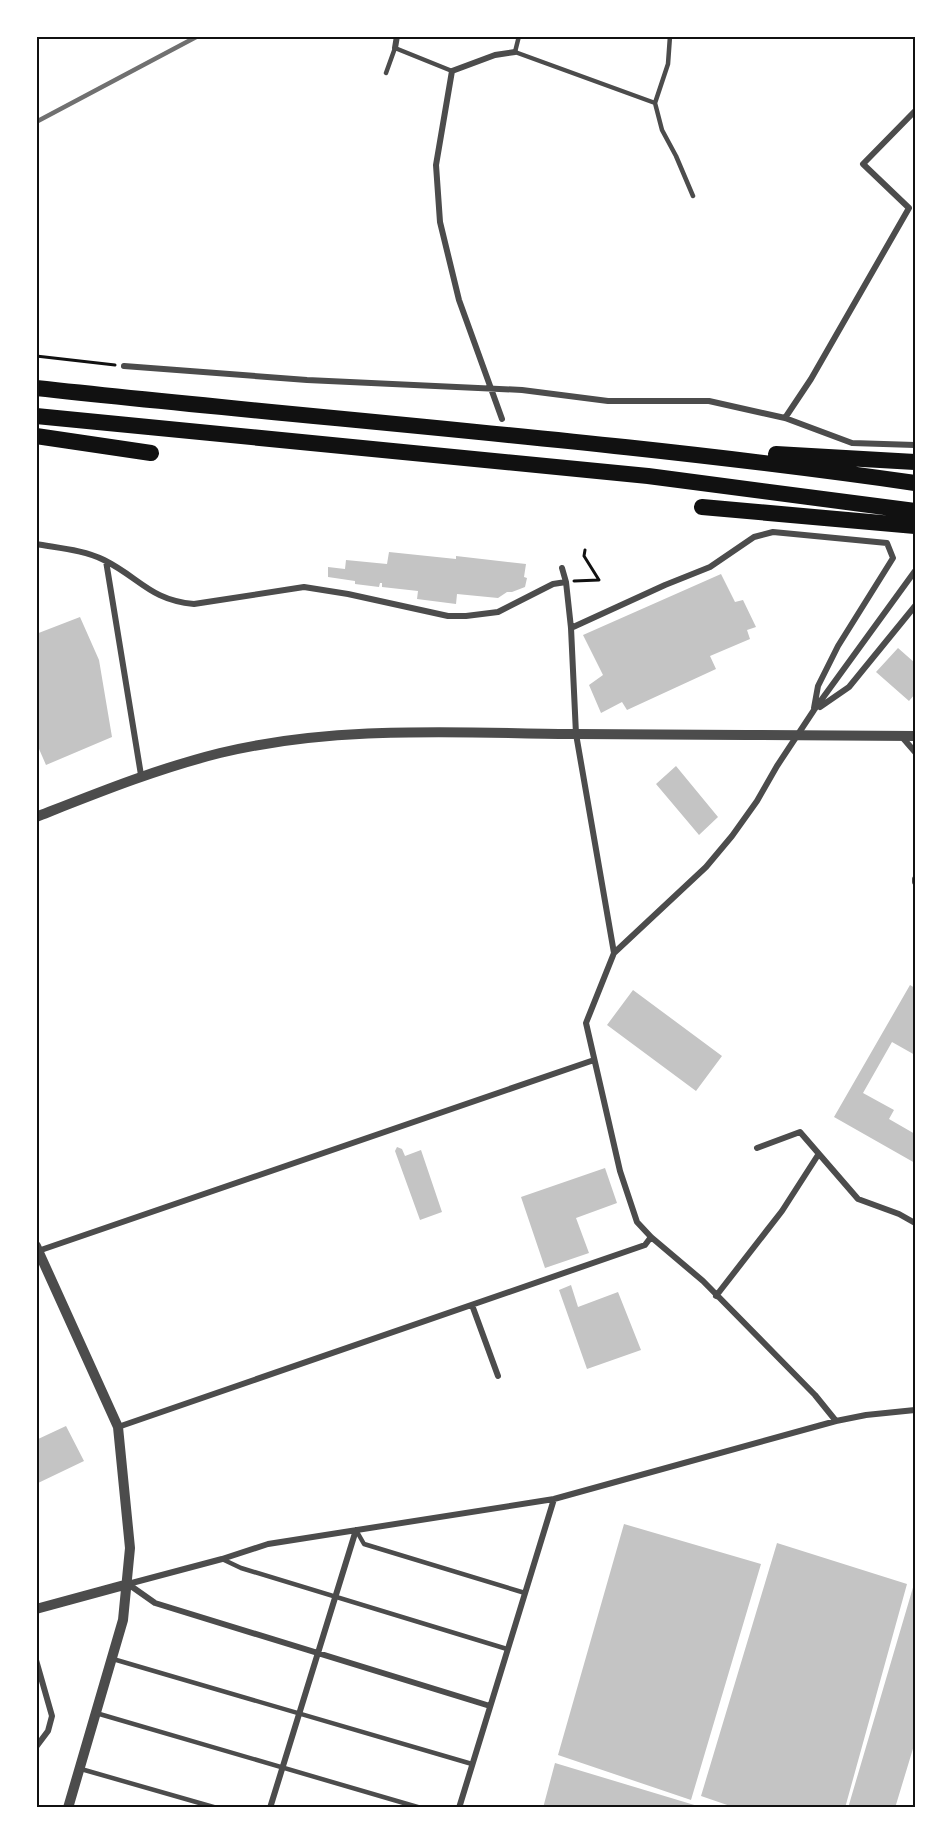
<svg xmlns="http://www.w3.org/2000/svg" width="951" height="1844" font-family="'DejaVu Sans',sans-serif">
	<rect width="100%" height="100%" fill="#fff"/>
	<path fill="#c4c4c4" d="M389,552L456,559V556L526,564L524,577L527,578L525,587L512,592H507L498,598L457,594L456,604L417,599L418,591L382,587V583H380L379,587L355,584V581L328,577V567L345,569L346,560L387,564Z
		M721,574L735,602L743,600L756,627L747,630L750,639L710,656L716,669L627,710L622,702L601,713L589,685L603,675L583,635Z
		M80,617L99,660L112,737L46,765L36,742V634Z
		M898,648L915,663V694L909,701L876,672Z
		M676,766L718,817L699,835L656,784Z
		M910,985L915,988V1055L892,1042L863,1093L894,1110L889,1119L915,1134V1163L834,1117Z
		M633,990L722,1056L696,1091L607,1025Z
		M397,1147L402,1149L405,1156L421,1150L442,1212L420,1220L395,1151Z
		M605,1168L617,1203L576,1218L589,1253L545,1268L521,1197Z
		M571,1285L578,1307L618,1292L641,1350L587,1369L559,1290Z
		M66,1426L84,1461L36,1484V1440Z
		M624,1524L761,1564L691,1800L558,1755Z
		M777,1543L907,1584L845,1808H736L701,1796Z
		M914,1584L915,1742L895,1808H848Z
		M555,1763L701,1807V1808H543Z"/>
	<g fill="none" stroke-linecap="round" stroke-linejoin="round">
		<path stroke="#111" stroke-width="3" d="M36,356L115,365
			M574,581L599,580L584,556L585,550"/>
		<path stroke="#4c4c4c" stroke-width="4.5" d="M519,36L515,52L655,103
			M670,36L668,64L655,103L662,130L676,156L693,196
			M386,73L395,48L452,71
			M356,1530L364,1544L525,1593
			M222,1559L241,1568L507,1649
			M113,1659L472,1764
			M96,1713L421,1808
			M81,1769L217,1808"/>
		<path stroke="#4c4c4c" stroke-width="6" d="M395,48L397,36
			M124,366L307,380L522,390L608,401H709L785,418L852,443L915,445
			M785,418L811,379L909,208L863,164L915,111
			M502,419L459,300L440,222L436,165L452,71L495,55L515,52
			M36,544C58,548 84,550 104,560C140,578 150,600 194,604L304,587L348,594L448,616H466L498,612L553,584L566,582
			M106,561L141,775
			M562,568L566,582L571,628L576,734L614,953
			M571,628L665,585L710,567L754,537L773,532L887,543L893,558L838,646L818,686L814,708
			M820,707L849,687L915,606
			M902,737L915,752
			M915,879V882
			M757,1148L800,1132L858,1199L899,1214L915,1223
			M38,1251L594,1060
			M716,1296L782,1211L818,1155
			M472,1305L498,1376
			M836,1421L815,1395L703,1281L651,1237L637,1222L620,1171L586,1023L614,953L706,867L732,836L757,801L777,766L814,710L915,571
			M118,1427L645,1245L651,1237
			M128,1584L222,1559L268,1544L554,1499L836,1421L866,1415L915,1410
			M128,1584L155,1603L490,1706
			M36,1660L52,1716L48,1731L36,1747
			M270,1808L356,1530
			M459,1808L554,1499"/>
		<path stroke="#4c4c4c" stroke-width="10" d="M36,817C97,793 156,769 220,753C336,725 457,733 576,734C689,735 802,735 915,736
			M36,1246L118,1427L130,1548L123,1620L68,1808
			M36,1609L128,1584"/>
		<path stroke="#111" stroke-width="16" d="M36,388C329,420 623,441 915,483
			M36,416L648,476L915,511
			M36,436L151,453
			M776,454L915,462
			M702,507L915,526"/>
		<path stroke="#707070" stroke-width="4.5" d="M36,122L198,36"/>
	</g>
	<rect width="951" height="1844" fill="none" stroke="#ffffff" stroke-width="75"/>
	<rect x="38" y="38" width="876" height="1768" fill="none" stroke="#111" stroke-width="2"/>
</svg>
